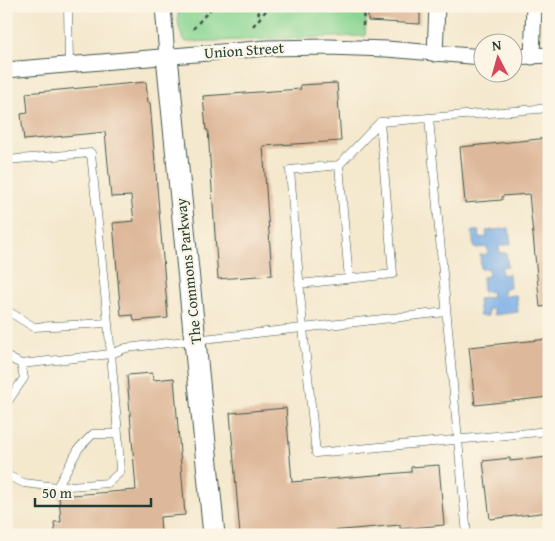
<svg xmlns="http://www.w3.org/2000/svg" width="555" height="541" font-family="'Gentium Book Plus',serif">
	<rect width="100%" height="100%" fill="#fcf5e5"/>
	<filter id="ink" filterUnits="userSpaceOnUse"><feTurbulence type="fractalNoise" baseFrequency=".02" numOctaves="2"/><feDisplacementMap in="SourceGraphic" scale="10" xChannelSelector="R" yChannelSelector="G"/><feConvolveMatrix kernelMatrix="1 2 1 2 8 2 1 2 1" color-interpolation-filters="sRGB"/></filter>
	<filter id="wash" filterUnits="userSpaceOnUse"><feTurbulence type="fractalNoise" baseFrequency=".0096" numOctaves="4" result="noise"/><feDisplacementMap in="SourceGraphic" scale="20" xChannelSelector="R" yChannelSelector="G"/><feGaussianBlur stdDeviation="1.12" result="paint"/><feColorMatrix in="noise" values="0 0 0 0 0 0 0 0 0 0 0 0 0 0 0 0 0 1.4 0 .05"/><feComposite in="paint" operator="in"/></filter>
	<g filter="url(#wash)">
		<rect width="100%" height="100%" fill="#f4e8cd"/>
		<path fill="#89d592" stroke="#548963" d="M178,6H367L365,36L186,42C177,32 178,18 178,6Z"/>
		<path fill="#79aee7" stroke="#4c768e" d="M509,228L511,244L499,246L500,253H506L508,266L501,267L502,275L509,274L510,288L503,289L504,296L516,295L518,312L494,315L493,309H488V316H480L478,299L492,297L491,291L483,292L482,277L489,276L488,268L481,269L480,255L488,254L487,247L474,248L472,231H479L480,238L487,237L486,231Z"/>
		<g id="blocks">
			<path fill="#deb89a" d="M368,6H420V24L368,21Z
				M146,82L148,103H150L168,318L134,321L133,315L121,316L113,223L134,221L131,196L111,197L105,132L24,140L21,114L28,113L26,93Z
				M337,83L341,141L263,146L272,275L218,279L208,130H206L203,96L301,89L300,85Z
				M549,138V306L540,307L529,194L502,196V200L465,203L460,147Z
				M549,339V397L475,405L469,347Z
				M152,373L153,380L174,378L185,515L160,517L161,535H55L54,522H61L59,496L136,490L127,375Z
				M286,408L292,482L411,472V467L439,465L444,525L400,529V525L284,535H240L230,413Z
				M549,457V512L490,519L483,461L510,458V461Z"/>
		</g>
	</g>
	<g filter="url(#ink)">
		<use href="#blocks" fill-opacity="0" stroke="#3f574b" stroke-width="1"/>
		<g fill="none" stroke-linecap="round" stroke-linejoin="round">
			<g stroke="#3f574b" stroke-width="9">
				<path id="lane" d="M68,6L69,65
					M549,108L380,122L339,165L290,170L303,328L316,453L549,431
					M429,118L458,440L467,535
					M6,160L91,153L111,354L118,434L120,472L108,483L57,487L24,483L6,475
					M339,165L349,279
					M299,284L393,274L380,122
					M6,310L34,327L108,323
					M6,356L21,364L111,354L126,348L194,340L446,312
					M6,404L24,378L21,364
					M57,487L79,448L93,434H118"/>
			</g>
			<g stroke="#3f574b" stroke-width="17">
				<path id="street" d="M163,6L167,56
					M435,54L437,6
					M512,57L549,55
					M532,57L534,6
					M6,70L267,48L328,47L387,49L482,57"/>
			</g>
			<g stroke="#3f574b" stroke-width="23">
				<path id="secondary" d="M167,56L214,535"/>
			</g>
			<path stroke="#3f574b" stroke-width="2.5" stroke-dasharray="4 4" stroke-linecap="butt" d="M251,6L262,16
				M253,26L270,6
				M363,26L364,6
				M193,29L213,6"/>
			<use href="#lane" stroke="#fff" stroke-width="8"/>
			<use href="#street" stroke="#fff" stroke-width="15"/>
			<use href="#secondary" stroke="#fff" stroke-width="21"/>
		</g>
	</g>
	<g text-anchor="middle" dominant-baseline="central" stroke-width="4.5" stroke-linejoin="round" paint-order="stroke">
		<g font-size="15" fill="#1f3d34" stroke="#fcf5e5">
			<text transform="translate(244 50) rotate(-4)">Union Street</text>
			<text transform="translate(188 271) rotate(-96)">The Commons Parkway</text>
		</g>
	</g>
	<rect width="555" height="541" fill="none" stroke="#fcf5e5" stroke-width="25"/>
	<g transform="translate(498 58) rotate(354)"><circle r="24" fill="#fcf5e5" stroke="#a4ab9e"/>
	<path d="M0-4L9 19L0 12L-9 19Z" fill="#d1495b"/>
	<text y="-8" font-size="14" font-weight="bold" text-anchor="middle" fill="#1f3d34">N</text>
	</g>
	<path d="M35 498v8h116v-8" fill="none" stroke="#1f3d34" stroke-width="2.5"/>
	<text x="42" y="498" font-size="15" fill="#1f3d34" stroke="#fcf5e5" stroke-width="4" paint-order="stroke">50 m</text>
</svg>
